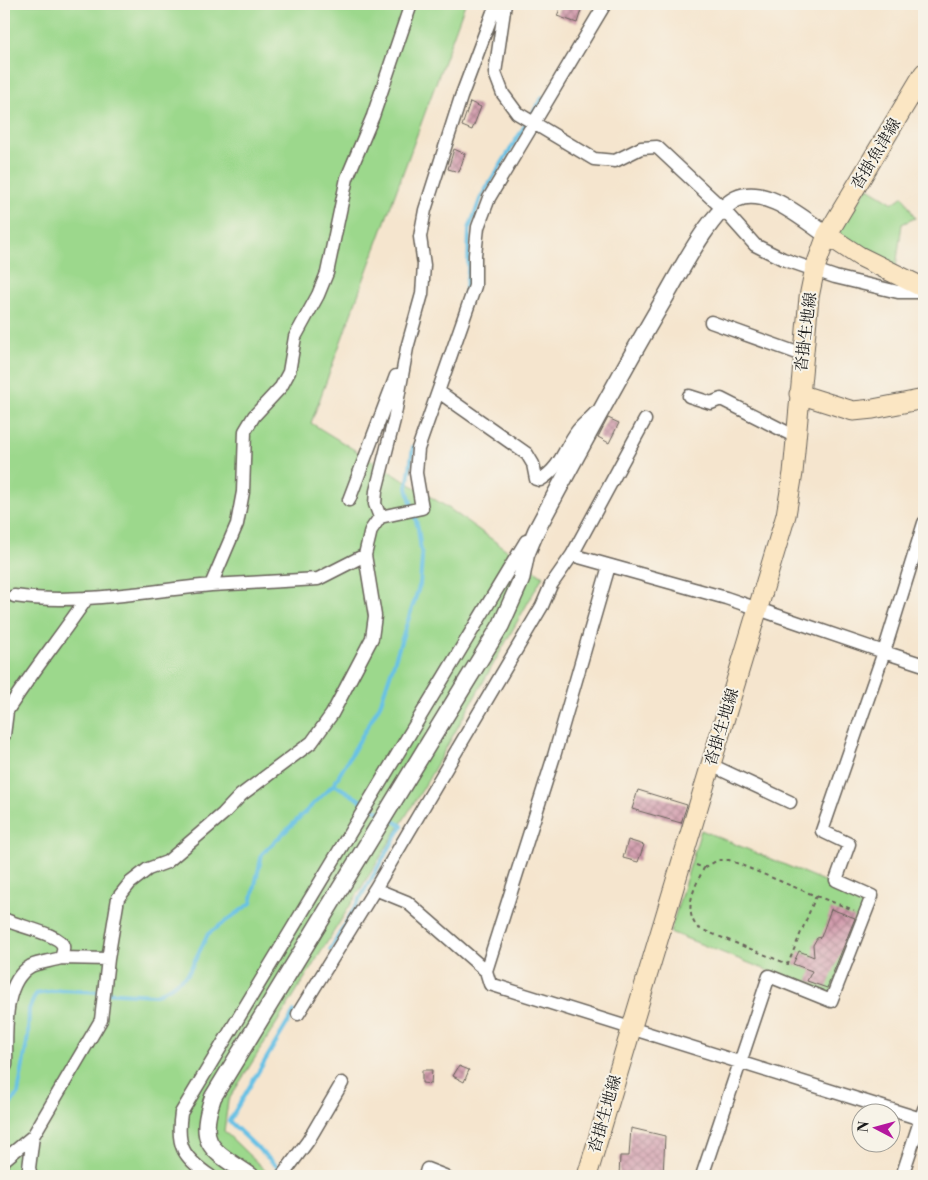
<svg xmlns="http://www.w3.org/2000/svg" width="928" height="1180" font-family="'Libre Bodoni','Noto Serif JP',serif">
	<defs>
		<pattern id="building-cross-hatch" width="8" height="8" patternUnits="userSpaceOnUse" patternTransform="scale(1.25)"><rect width="8" height="8" fill="#d29dad"/><path d="M0 0l8 8M0 8l8-8" fill="none" stroke="#aa7f8c"/></pattern>
	</defs>
	<rect width="100%" height="100%" fill="#f7f3e8"/>
	<filter id="ink" filterUnits="userSpaceOnUse"><feTurbulence type="fractalNoise" baseFrequency=".02" numOctaves="2"/><feDisplacementMap in="SourceGraphic" scale="10" xChannelSelector="R" yChannelSelector="G"/><feConvolveMatrix kernelMatrix="1 2 1 2 8 2 1 2 1" color-interpolation-filters="sRGB"/></filter>
	<filter id="wash" filterUnits="userSpaceOnUse"><feTurbulence type="fractalNoise" baseFrequency=".0096" numOctaves="4" result="noise"/><feDisplacementMap in="SourceGraphic" scale="20" xChannelSelector="R" yChannelSelector="G"/><feGaussianBlur stdDeviation="1.12" result="paint"/><feColorMatrix in="noise" values="0 0 0 0 0 0 0 0 0 0 0 0 0 0 0 0 0 1.4 0 .05"/><feComposite in="paint" operator="in"/></filter>
	<g filter="url(#wash)">
		<rect width="100%" height="100%" fill="#f5e5ce"/>
		<path fill="#9cd88c" stroke="#5c7a54" d="M4,4H465L311,423L447,507L543,576L424,787L228,1101L224,1131L271,1176H4Z
			M867,187L893,203L903,196L915,218L902,224L896,267L840,236V231Z
			M701,830L867,899L830,995L670,932Z"/>
		<g fill="none" stroke-linecap="round" stroke-linejoin="round">
			<path stroke="#67c1e5" stroke-width="4" d="M464,301L468,272L469,229L481,197L542,98
				M334,784L381,813
				M330,950L402,826L389,818
				M4,1113L18,1094L28,1036L29,1009L36,994L62,990L156,995L172,986L188,974L208,934L251,903L262,854L334,784L380,705L420,584L422,558L418,528L407,488L413,447
				M282,1171L229,1121L294,1012"/>
		</g>
		<g id="blocks">
			<path fill="url(#building-cross-hatch)" d="M562,4H583L577,23L557,16Z
				M470,102L481,107L472,130L462,126Z
				M454,149L465,154L459,172L448,169Z
				M608,418L619,423L609,443L598,437Z
				M638,790L687,805L681,823L632,809Z
				M628,840L644,845L638,862L623,858Z
				M831,909L855,918L827,988L807,981L812,971L793,964L799,951L814,957L813,945L817,938L821,937Z
				M459,1066L469,1070L464,1082L453,1076Z
				M422,1070H432L431,1084L422,1083Z
				M631,1128L665,1136L663,1176H619L620,1156H629Z"/>
		</g>
	</g>
	<g filter="url(#ink)">
		<use href="#blocks" fill-opacity="0" stroke="#68625a" stroke-width="1"/>
		<g fill="none" stroke-linecap="round" stroke-linejoin="round">
			<g stroke="#68625a" stroke-width="15">
				<path id="minor" d="M505,4L495,73L503,94L517,113L594,159L615,161L641,148L657,147L722,208L755,245L783,259L835,277L898,292H924
					M711,322L803,355
					M439,392L527,454L533,464L536,479L540,480C561,468 564,448 578,430C583,424 590,419 595,413
					M689,396L711,403L721,399L796,437
					M349,500L396,376
					M380,517L375,504L376,491L394,420L407,348L422,294L424,265L420,237L425,210L461,97L496,4
					M365,555L318,579L211,585L237,524L243,492L245,431L254,416L281,387L289,372L295,337L318,295L327,273L347,178L373,116L411,4
					M572,555L726,598L884,652L924,523
					M609,566L554,756L486,971L490,984L924,1120
					M14,596C79,605 146,591 211,585
					M4,713L7,711C32,672 61,636 87,598
					M4,735L7,711
					M711,765L790,802
					M4,919C16,926 60,934 63,946C64,950 62,955 61,958L108,959
					M486,971L407,902L375,889L542,606L551,585L572,555L645,420
					M298,1014L375,889
					M4,1069L6,1065C7,1036 1,983 31,966C39,962 52,961 61,958
					M4,1160L33,1136
					M31,1176L29,1168L33,1136L101,1020L108,959L118,898L130,883L148,869L167,862L223,814L241,795L312,742L332,714L372,638L375,616L365,555L371,530L380,517L422,508L416,473L418,449L475,286V255L478,227L489,198L605,4
					M210,1176C183,1157 176,1146 181,1113L526,541
					M282,1176L308,1141L342,1083
					M425,1176L427,1169L445,1176
					M702,1176L769,976L831,1001L872,896L836,880L849,844L822,831L884,652L924,665
					M902,1176L924,1109"/>
			</g>
			<g stroke="#68625a" stroke-width="19">
				<path id="tertiary" d="M251,1176C213,1150 196,1147 213,1097L501,625L521,580L526,555L536,531C578,452 620,374 666,296C680,272 711,211 736,199C766,185 804,220 827,235"/>
			</g>
			<g stroke="#68625a" stroke-width="21">
				<path id="secondary" d="M827,235L859,256L924,288
					M799,394L853,411L873,409L924,399
					M587,1176L786,515L793,473L809,297L815,268L827,235L924,73"/>
			</g>
			<path stroke="#68625a" stroke-width="2" stroke-dasharray="4 4" stroke-linecap="butt" d="M696,865L704,868C695,886 682,910 698,928L788,964L816,896L729,860H718L704,868
				M816,896L854,910"/>
			<use href="#minor" stroke="#fff" stroke-width="12"/>
			<use href="#tertiary" stroke="#fff" stroke-width="16"/>
			<use href="#secondary" stroke="#fbe6c3" stroke-width="19"/>
		</g>
	</g>
	<g text-anchor="middle" dominant-baseline="central" stroke-width="4" stroke-linejoin="round" paint-order="stroke">
		<g font-size="16" fill="#1c1c1c" stroke="#f7f3e8">
			<text transform="translate(876 154) rotate(-59)">沓掛魚津線</text>
			<text transform="translate(806 332) rotate(-83)">沓掛生地線</text>
			<text transform="translate(722 727) rotate(-73)">沓掛生地線</text>
			<text transform="translate(605 1114) rotate(-74)">沓掛生地線</text>
		</g>
	</g>
	<rect width="928" height="1180" fill="none" stroke="#f7f3e8" stroke-width="20"/>
	<g transform="translate(876 1128) rotate(276)"><circle r="24" fill="#f7f3e8" stroke="#9f9d96"/>
	<path d="M0-4L9 19L0 12L-9 19Z" fill="#b5179e"/>
	<text y="-8" font-size="14" font-weight="bold" text-anchor="middle" fill="#1c1c1c">N</text>
	</g>
</svg>
